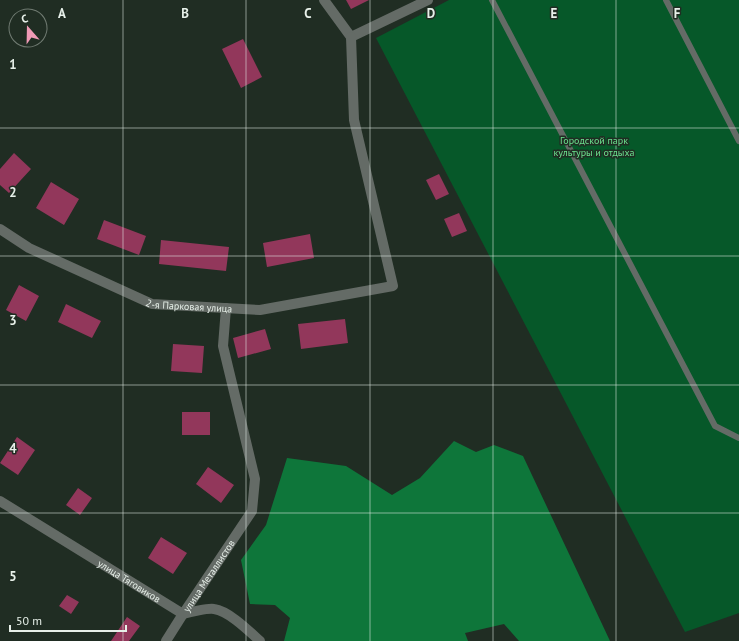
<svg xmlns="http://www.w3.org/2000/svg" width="739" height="641" font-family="'PT Sans',sans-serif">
	<rect width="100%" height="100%" fill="#202d23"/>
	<path fill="#065829" d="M449,0H739V613L685,632L376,38Z"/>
	<path fill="#0e763a" d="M454,441L476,452L494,445L523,456L610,641H519L504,624L465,633L468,641H284L290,618L275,605L250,604L241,560L266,525L287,458L346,466L392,495L420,478Z"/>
	<path fill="#92375b" d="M346,0H369L351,9Z
		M243,39L262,77L241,88L222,49Z
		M14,153L31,169L9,193L0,185V169Z
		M439,174L449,194L436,200L426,180Z
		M51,182L79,199L64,225L36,208Z
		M459,213L467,231L452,237L444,219Z
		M104,220L146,236L139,255L97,239Z
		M310,234L314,258L267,267L263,243Z
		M161,240L229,247L226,271L159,264Z
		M19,285L39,296L26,321L6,310Z
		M66,304L101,321L92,338L58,322Z
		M345,319L348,343L301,349L298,324Z
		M265,329L271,349L238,358L233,338Z
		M173,344L204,346L202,373L171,371Z
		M182,412H210V435H182Z
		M17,437L35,450L18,475L0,463Z
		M208,467L234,485L221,503L196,484Z
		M78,488L92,498L80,515L66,505Z
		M161,537L187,553L173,574L148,558Z
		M67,595L79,602L71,614L59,606Z
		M127,617L140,626L129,641H111Z"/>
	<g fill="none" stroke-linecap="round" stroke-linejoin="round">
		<path stroke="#646b66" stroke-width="6" d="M492,0L715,426L739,438
			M666,0L739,141"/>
		<g stroke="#646b66" stroke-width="10">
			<path d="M324,0L351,37"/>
			<path d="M351,37L428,0"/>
			<path id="s1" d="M0,229L29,248L152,304L260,310L393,286L354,120L351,37"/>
			<path id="s2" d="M0,501L183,614C190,612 208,608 214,609C229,611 249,631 260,641"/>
			<path id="s3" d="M166,641L183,614L252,511L255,479L223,346L226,308"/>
		</g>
	</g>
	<path fill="none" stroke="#e7f0e9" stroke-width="1" stroke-opacity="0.55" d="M123,0V641M246,0V641M370,0V641M493,0V641M616,0V641M0,128H739M0,256H739M0,385H739M0,513H739"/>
	<g text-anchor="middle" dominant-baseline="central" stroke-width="3" stroke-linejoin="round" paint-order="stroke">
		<g font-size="10" fill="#6be08e" stroke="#202d23">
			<text x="594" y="140">Городской парк<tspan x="594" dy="12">культуры и отдыха</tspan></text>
		</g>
		<g font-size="10" fill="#e7f0e9" stroke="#202d23">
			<text stroke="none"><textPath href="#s1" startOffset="207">2-я Парковая улица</textPath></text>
			<text stroke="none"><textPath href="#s3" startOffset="78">улица Металлистов</textPath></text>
			<text stroke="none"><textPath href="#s2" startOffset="152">улица Тяговиков</textPath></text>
		</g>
	</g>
	<g font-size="13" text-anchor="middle" font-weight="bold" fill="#e7f0e9" stroke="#202d23" stroke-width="3" stroke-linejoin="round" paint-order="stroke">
		<text x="62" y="18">A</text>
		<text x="185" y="18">B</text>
		<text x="308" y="18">C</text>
		<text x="431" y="18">D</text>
		<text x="554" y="18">E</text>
		<text x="677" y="18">F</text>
		<text x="13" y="69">1</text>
		<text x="13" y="197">2</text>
		<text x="13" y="325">3</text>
		<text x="13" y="453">4</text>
		<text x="13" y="581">5</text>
	</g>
	<g transform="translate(28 28) rotate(340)"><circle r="19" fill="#202d23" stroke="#707b72"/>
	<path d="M0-3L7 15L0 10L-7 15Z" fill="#f09ab6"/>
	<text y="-6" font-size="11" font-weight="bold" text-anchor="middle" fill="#e7f0e9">С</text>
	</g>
	<path d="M10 625v6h116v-6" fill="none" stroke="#e7f0e9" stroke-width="2"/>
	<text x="16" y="625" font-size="12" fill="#e7f0e9" stroke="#202d23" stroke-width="3" paint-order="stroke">50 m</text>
</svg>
